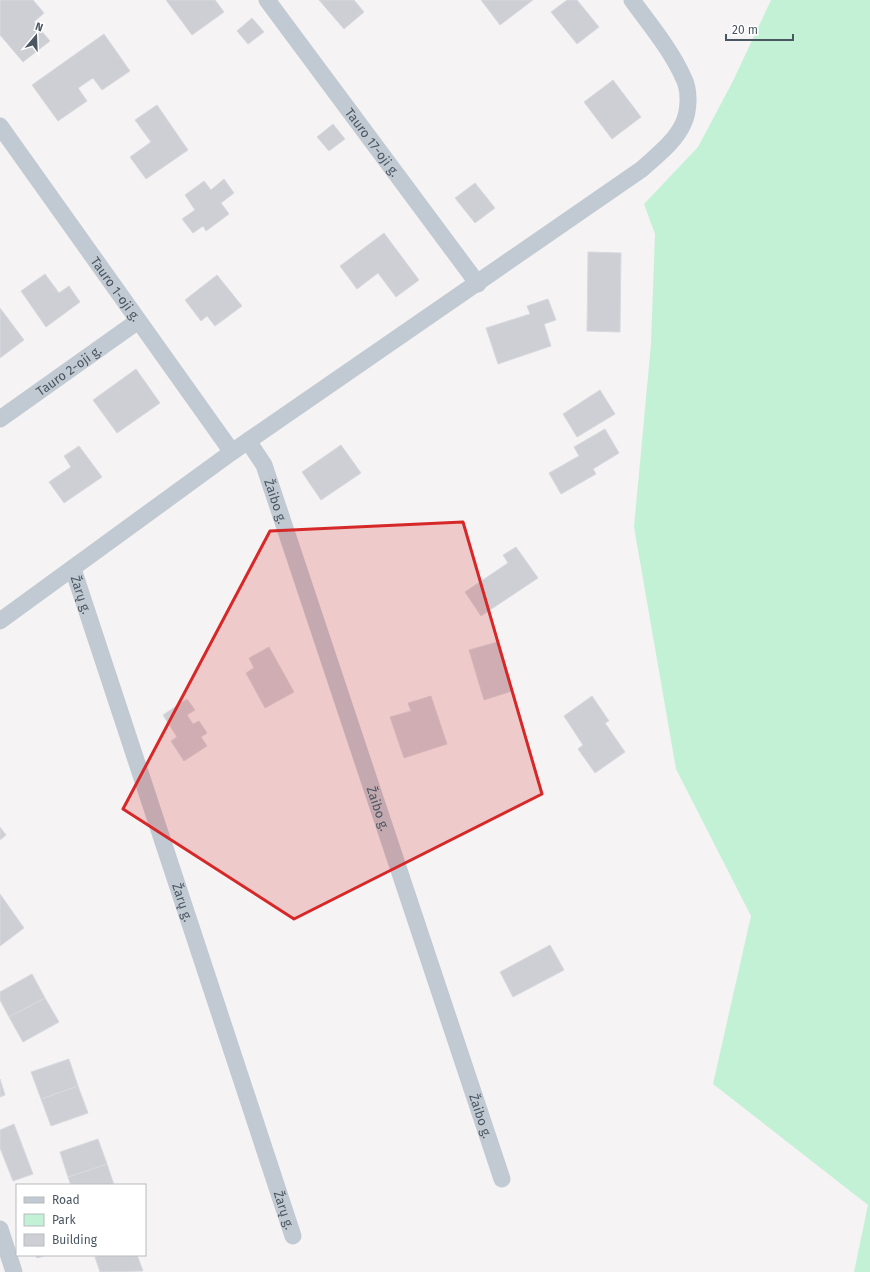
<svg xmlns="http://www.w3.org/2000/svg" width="870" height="1272" font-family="'Fira Sans',sans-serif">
	<rect width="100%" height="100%" fill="#f5f3f3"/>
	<path fill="#c3f1d5" d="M771,0H870V1272H854L868,1205L713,1084L751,916L676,769L634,527L651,344L655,234L644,204L698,147L733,81Z"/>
	<path fill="#cdcfd5" stroke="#d7d9de" d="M0,0H33L44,13L34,22L50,41L23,62L0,35Z
		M166,0H215L224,12L192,35Z
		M319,0H354L364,12L344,29Z
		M481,0H533L500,25Z
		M567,0H577L599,27L577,44L551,12Z
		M252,18L264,32L248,44L237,31Z
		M104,34L130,71L102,90L93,78L78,88L87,101L58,121L32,85Z
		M613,80L641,117L612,139L584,102Z
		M157,105L188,150L146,179L130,157L151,142L135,120Z
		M333,124L345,139L329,151L317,137Z
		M224,179L234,193L221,203L229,214L206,231L203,226L193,233L182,219L195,210L185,195L204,181L211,190Z
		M475,183L495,208L475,223L455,198Z
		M384,233L419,280L396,297L378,273L357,289L340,266Z
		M588,252L621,253L620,332L587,331Z
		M45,274L59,293L69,286L80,302L46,327L21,291Z
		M217,275L242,306L215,326L207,316L201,321L185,300Z
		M548,299L556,320L544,324L551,346L498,364L486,328L530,314L527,306Z
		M0,308L24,340L0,358Z
		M136,369L160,403L117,433L93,400Z
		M600,390L615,414L577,437L563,414Z
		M605,429L619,453L593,469L596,474L561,494L549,473L579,456L574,447Z
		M341,445L361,473L321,500L302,472Z
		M79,446L102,477L64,503L49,482L71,467L64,456Z
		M516,547L538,578L481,616L465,592L508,563L503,555Z
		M497,642L512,691L484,700L469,650Z
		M269,647L294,692L265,708L246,673L254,668L249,658Z
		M431,696L447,744L404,758L390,717L411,711L408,703Z
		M592,696L609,721L605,723L625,752L595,773L578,749L583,745L564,716Z
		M187,699L195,710L187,715L193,724L199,721L207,733L201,737L207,746L184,761L171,741L177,737L163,715Z
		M0,827L6,835L0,840Z
		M0,894L24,928L0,946Z
		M550,945L564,970L513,997L500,972Z
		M32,974L45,998L9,1017L0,1000V992Z
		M45,998L59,1022L23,1042L9,1017Z
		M69,1059L78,1086L41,1099L31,1072Z
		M0,1079L5,1095L0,1097Z
		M78,1086L88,1113L51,1126L41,1099Z
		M14,1124L33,1174L13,1181L0,1148V1130Z
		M98,1139L107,1164L68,1177L60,1152Z
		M107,1164L114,1185H71L68,1177Z
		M36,1255H47L37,1258Z
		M101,1255H137L143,1271L100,1272L95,1257Z"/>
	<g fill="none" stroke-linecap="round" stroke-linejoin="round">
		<g stroke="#c1cad2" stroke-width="17">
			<path id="s1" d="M267,0L478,284"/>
			<path id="s2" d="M0,126L232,452"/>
			<path id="s3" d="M0,419L138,321"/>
			<path id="s4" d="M248,441L264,465L502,1179"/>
			<path id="s5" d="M73,569L293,1236"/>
			<path d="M0,621L232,452L642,169C656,156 675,142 683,124C689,112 690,91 684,79C672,51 650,25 632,0"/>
			<path d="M0,1229L14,1272"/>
		</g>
	</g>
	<path fill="#d62828" fill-opacity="0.2" stroke="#d62828" stroke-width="3" stroke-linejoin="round" d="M463,522L542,794L294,919L123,809L270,531Z"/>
	<g text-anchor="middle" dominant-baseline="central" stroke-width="3.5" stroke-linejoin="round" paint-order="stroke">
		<g font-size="13" fill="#4a5661" stroke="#fff">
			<text stroke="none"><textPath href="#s1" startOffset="177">Tauro 17-oji g.</textPath></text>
			<text stroke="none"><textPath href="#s2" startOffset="200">Tauro 1-oji g.</textPath></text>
			<text stroke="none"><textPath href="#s3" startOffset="84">Tauro 2-oji g.</textPath></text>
			<text stroke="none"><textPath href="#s4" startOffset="67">Žaibo g.</textPath></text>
			<text stroke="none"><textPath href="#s5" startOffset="27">Žarų g.</textPath></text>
			<text stroke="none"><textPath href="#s4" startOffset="391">Žaibo g.</textPath></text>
			<text stroke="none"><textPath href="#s5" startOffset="351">Žarų g.</textPath></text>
			<text stroke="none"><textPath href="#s4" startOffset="715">Žaibo g.</textPath></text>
			<text stroke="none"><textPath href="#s5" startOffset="675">Žarų g.</textPath></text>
		</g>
	</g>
	<rect x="16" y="1184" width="130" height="72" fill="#ffffff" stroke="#b7bbc0"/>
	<rect x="24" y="1197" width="20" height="6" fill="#c1cad2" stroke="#b7bbc0"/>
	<text x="52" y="1204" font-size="12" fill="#4a5661">Road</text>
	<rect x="24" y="1214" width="20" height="12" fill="#c3f1d5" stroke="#b7bbc0"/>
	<text x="52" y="1224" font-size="12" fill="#4a5661">Park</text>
	<rect x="24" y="1234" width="20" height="12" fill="#cdcfd5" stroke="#b7bbc0"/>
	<text x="52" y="1244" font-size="12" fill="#4a5661">Building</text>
	<g transform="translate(36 36) rotate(19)" stroke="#ffffff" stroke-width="3" paint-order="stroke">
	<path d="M0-3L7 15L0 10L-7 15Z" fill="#4a5661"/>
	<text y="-6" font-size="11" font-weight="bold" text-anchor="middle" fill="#4a5661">N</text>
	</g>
	<path d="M726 34v6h67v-6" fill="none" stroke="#4a5661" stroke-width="2"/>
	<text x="732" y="34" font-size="12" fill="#4a5661" stroke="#ffffff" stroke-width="3" paint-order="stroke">20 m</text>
</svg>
